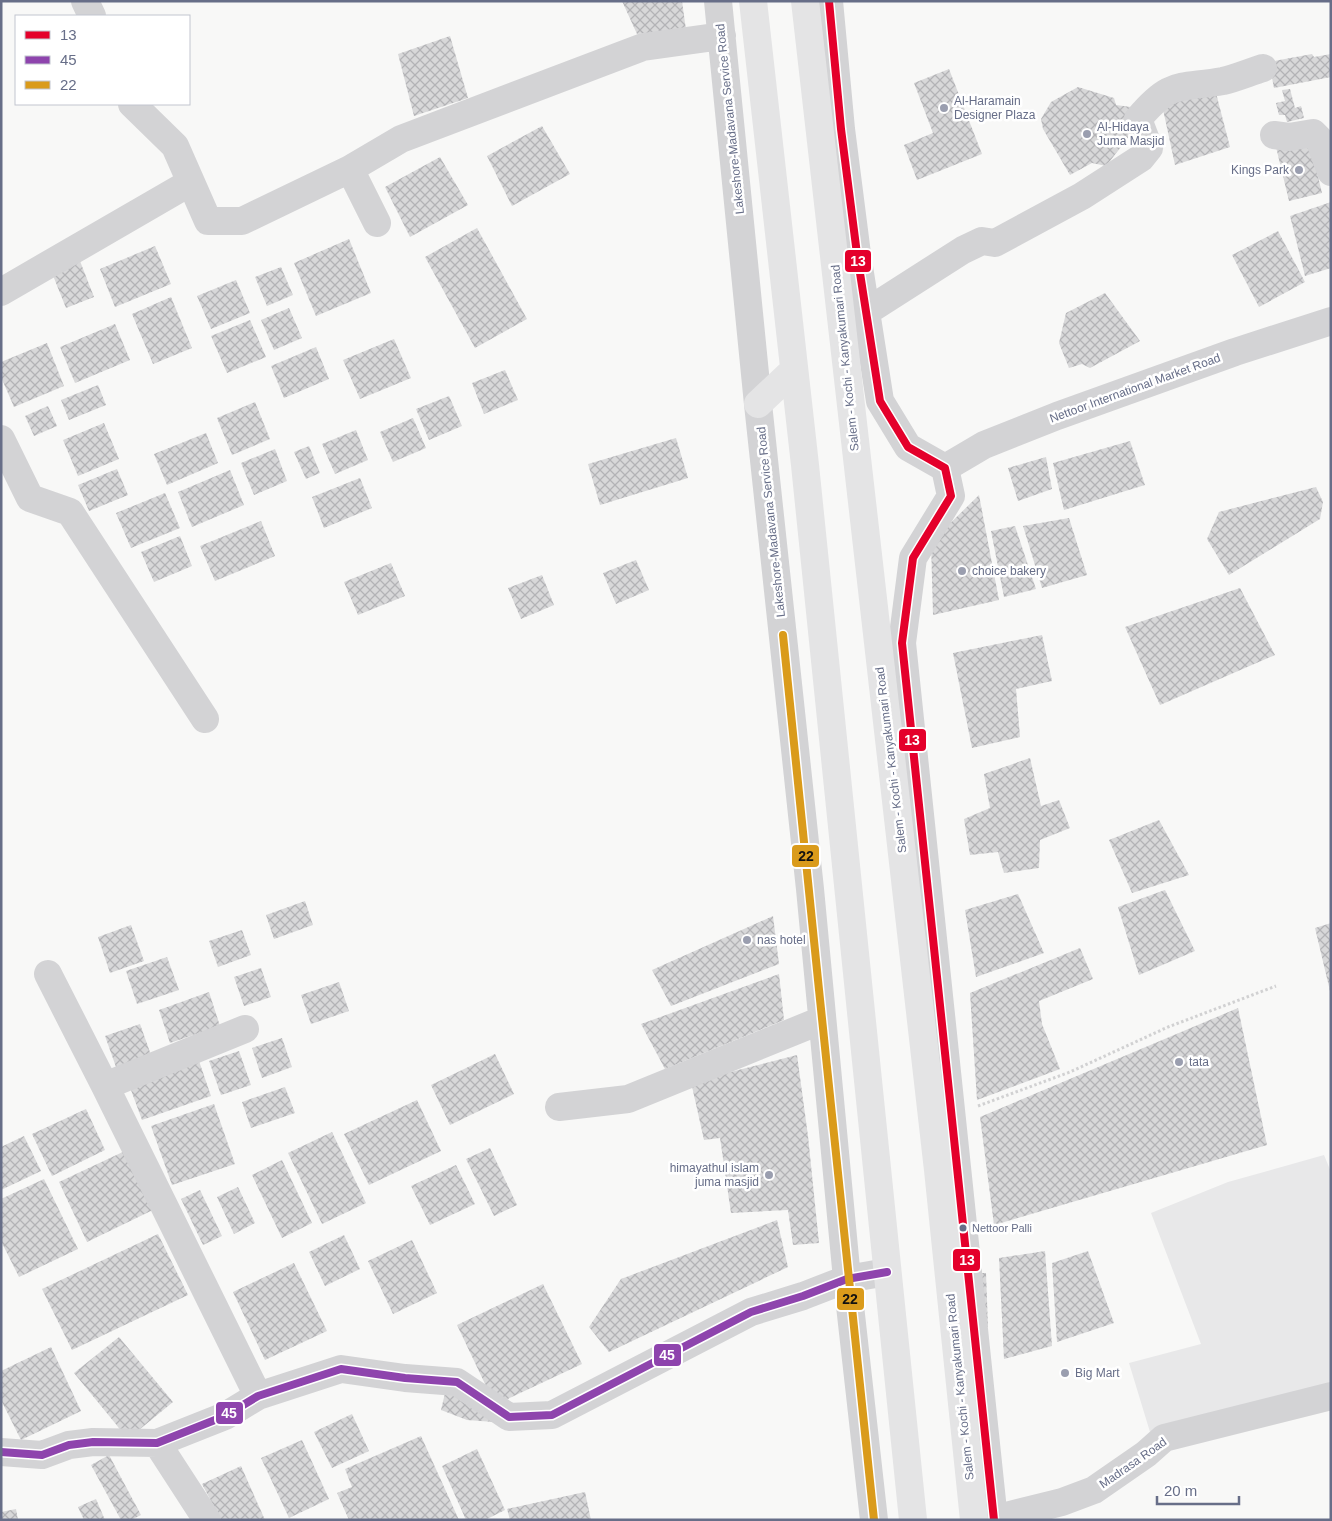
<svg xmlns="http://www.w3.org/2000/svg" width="1332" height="1521" font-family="Arial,sans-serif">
	<defs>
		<pattern id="building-cross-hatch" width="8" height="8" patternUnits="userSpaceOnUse" patternTransform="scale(1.25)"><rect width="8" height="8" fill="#d8d8d9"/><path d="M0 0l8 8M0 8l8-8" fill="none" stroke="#b3b3b6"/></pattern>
	</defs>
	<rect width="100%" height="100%" fill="#f8f8f7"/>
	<path fill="#e8e8e9" d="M1324,1155L1331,1172V1387L1150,1432L1129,1363L1201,1344L1151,1213L1228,1182Z"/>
	<path fill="url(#building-cross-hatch)" d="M622,1H682L686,30L637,34Z
		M450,36L468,98L414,116L398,54Z
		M1312,54L1314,57L1331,54V77L1274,88L1269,62Z
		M949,69L982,154L917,180L904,145L933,133L914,83Z
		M1078,87L1114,98L1116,105L1131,107L1128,138L1106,166L1092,163L1070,175L1043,129L1041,119L1051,102Z
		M1290,89L1295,108L1301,106L1304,118L1287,122L1285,115H1279L1276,103L1285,101L1282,90Z
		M1216,93L1230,147L1175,165L1161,100Z
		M542,126L570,174L512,206L487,156Z
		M1309,139L1322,193L1289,201L1276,147Z
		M440,157L468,205L410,237L385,187Z
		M1331,202V268L1305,276L1290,216Z
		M477,228L527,319L475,348L425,257Z
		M1278,231L1305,282L1259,307L1232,255Z
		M349,239L371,293L316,316L294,263Z
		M155,246L171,284L115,307L100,269Z
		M80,261L94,297L66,308L52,273Z
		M281,267L293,295L267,306L255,277Z
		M236,280L250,313L211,329L197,296Z
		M1105,293L1140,341L1090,368L1082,364L1069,368L1059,343L1066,313Z
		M171,297L192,348L153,364L132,314Z
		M289,308L302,338L274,350L261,320Z
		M250,320L266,357L227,373L211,336Z
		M115,324L130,360L75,383L60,347Z
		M394,339L411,378L360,399L343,360Z
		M47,343L64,386L14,407L1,377V362Z
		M316,347L329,379L284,398L271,366Z
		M505,370L518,400L484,414L472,383Z
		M98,385L106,405L69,420L61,400Z
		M449,396L462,426L429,440L416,409Z
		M255,402L270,439L232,455L217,418Z
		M48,406L57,426L34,436L25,416Z
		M413,418L426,448L393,462L380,432Z
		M104,423L119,459L78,476L63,440Z
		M356,430L368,460L335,474L322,444Z
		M206,433L218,463L167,485L154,454Z
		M676,438L688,478L600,505L588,464Z
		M1130,441L1145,485L1064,510L1053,463Z
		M309,446L320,473L306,479L294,452Z
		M275,449L287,481L254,495L241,463Z
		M1046,457L1052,489L1018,501L1008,468Z
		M117,469L128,495L89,511L78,485Z
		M230,470L244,505L192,527L178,492Z
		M360,478L372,508L324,528L312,497Z
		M1316,487L1323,502L1320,519L1229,575L1207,539L1219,512Z
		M165,493L180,528L131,548L116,513Z
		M979,495L999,600L933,615L931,542Z
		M1069,518L1087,575L1042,588L1023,526Z
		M261,521L275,556L215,581L200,546Z
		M1015,526L1036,589L1004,597L991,531Z
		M180,536L192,566L154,582L141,552Z
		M636,560L649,590L616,604L603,573Z
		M391,563L405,596L358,615L344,582Z
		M542,575L554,605L521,619L508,588Z
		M1240,588L1275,655L1160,705L1125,627Z
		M1042,635L1052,681L1016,689L1020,737L972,748L953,653Z
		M1030,758L1041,806L1059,800L1070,828L1040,840L1039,868L1004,873L998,852L970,855L964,819L990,808L984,774Z
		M1159,820L1189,875L1132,893L1109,840Z
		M1165,890L1195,951L1139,975L1118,907Z
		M1018,894L1044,953L976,977L965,910Z
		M305,901L313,925L274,939L266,915Z
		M773,916L779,964L671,1006L652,970Z
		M1331,923V990L1330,991L1315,928Z
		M131,925L144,961L110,973L98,937Z
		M242,930L251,955L218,967L209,941Z
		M1080,948L1093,979L1039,1001L1042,1024L1060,1069L977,1100L970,993Z
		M167,957L179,990L137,1004L126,971Z
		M261,968L271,997L244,1006L234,977Z
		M779,974L784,1020L665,1069L641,1024Z
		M339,982L349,1011L311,1024L301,995Z
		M209,992L220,1026L170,1043L159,1010Z
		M1238,1008L1267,1145L994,1225L980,1117Z
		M140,1024L151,1055L116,1067L105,1036Z
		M282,1038L292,1067L262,1078L252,1048Z
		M239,1051L251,1085L221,1095L209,1061Z
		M495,1054L514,1094L450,1125L431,1085Z
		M797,1055L808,1136L819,1243L793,1245L788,1210L731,1213L720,1138L704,1140L691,1082Z
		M198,1058L211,1096L142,1120L128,1082Z
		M285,1087L295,1113L251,1128L242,1102Z
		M417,1100L441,1151L369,1185L344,1134Z
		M214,1104L235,1164L172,1185L151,1126Z
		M86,1109L105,1150L52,1176L32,1134Z
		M332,1132L366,1203L322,1224L288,1153Z
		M24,1136L41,1171L1,1190V1147Z
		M490,1148L517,1205L494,1216L466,1159Z
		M127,1150L155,1209L87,1242L59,1182Z
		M282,1160L312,1223L282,1238L252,1175Z
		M456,1165L475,1204L430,1225L411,1186Z
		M44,1179L78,1249L19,1277L1,1241V1199Z
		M238,1187L255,1223L234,1234L217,1197Z
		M200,1190L222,1236L203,1245L181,1199Z
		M777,1220L788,1267L609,1352L589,1327L621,1279Z
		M158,1234L188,1295L72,1350L42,1289Z
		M344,1235L360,1269L325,1286L309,1252Z
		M412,1240L437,1293L393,1314L368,1261Z
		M1045,1251L1052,1346L1004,1359L999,1258Z
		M1088,1251L1114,1323L1057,1342L1052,1263Z
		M294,1263L327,1331L265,1360L233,1292Z
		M977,1273H986L988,1327H978Z
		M543,1284L582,1364L495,1405L457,1325Z
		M119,1337L173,1402L128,1439L74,1373Z
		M51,1347L81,1411L21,1440L1,1400V1371Z
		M445,1393L479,1399L494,1422L467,1420L441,1410Z
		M352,1414L369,1451L332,1468L314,1432Z
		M421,1436L459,1520H349L337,1493L352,1487L345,1469Z
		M302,1440L329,1499L289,1518L261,1458Z
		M477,1449L505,1510L485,1520H466L442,1466Z
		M109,1455L141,1515L131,1520H121L91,1465Z
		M241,1466L265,1520H221L202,1484Z
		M585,1492L591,1520H510L507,1509Z
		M96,1499L105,1520H84L78,1507Z
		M16,1509L18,1520H1V1512Z"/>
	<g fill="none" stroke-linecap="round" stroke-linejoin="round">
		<path stroke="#d1d1d2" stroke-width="3" stroke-dasharray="2.5 2.5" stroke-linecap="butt" d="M978,1106L1070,1072L1168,1027L1276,986"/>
		<path stroke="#d3d3d5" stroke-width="28" d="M85,1L92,16
			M718,1L758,404L810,889L847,1279L874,1520
			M829,1L841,129L857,254L880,401L908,447L945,468L951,496L913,558L902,643L994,1520
			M132,104L175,146L208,221H242L350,169L401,139L643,47L722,36
			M1274,135L1289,137L1313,133L1319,139L1331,172
			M350,169L377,223
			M1,292L191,182
			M866,312L963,250L982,241L995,243L1082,196L1141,158L1149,148L1138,119C1171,80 1177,89 1223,81C1236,78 1250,72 1263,68
			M1,439L30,498L70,512L205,719
			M945,468L984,445L1057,416L1235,352L1331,321
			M48,974L105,1086L258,1396
			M105,1086L245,1029
			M559,1107L628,1099L822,1020
			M157,1443L207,1520
			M1,1452L42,1455L69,1445L93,1442L157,1443L225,1416L258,1396L341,1369L405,1378L457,1382L509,1417L552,1415L751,1312L803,1296L847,1279L887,1272
			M994,1519L1062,1502L1094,1490L1146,1454L1164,1438L1331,1396"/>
		<path stroke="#e4e4e5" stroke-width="28" d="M753,1L805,465L913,1520
			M805,1L938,1170L974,1520
			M758,404L794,370"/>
		<g stroke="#fff" stroke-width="11">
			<path id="bus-1" d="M829,1L841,129L857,254L880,401L908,447L945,468L951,496L913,558L902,643L994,1520"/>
		</g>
		<g stroke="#fff" stroke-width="11">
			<path id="bus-2" d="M1,1452L42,1455L69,1445L93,1442L157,1443L225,1416L258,1396L341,1369L405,1378L457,1382L509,1417L552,1415L751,1312L803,1296L847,1279L887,1272"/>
		</g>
		<g stroke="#fff" stroke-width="11">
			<path id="bus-3" d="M783,635C814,930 841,1225 874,1520"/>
		</g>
		<use href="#bus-1" stroke="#e4002b" stroke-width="8"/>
		<use href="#bus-2" stroke="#8e44ad" stroke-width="8"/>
		<use href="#bus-3" stroke="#da9b1b" stroke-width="8"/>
	</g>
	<g fill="#9a9eaf" stroke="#fff" stroke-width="2">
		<circle cx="944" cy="108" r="5"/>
		<circle cx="1087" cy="134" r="5"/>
		<circle cx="1299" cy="170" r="5"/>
		<circle cx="962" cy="571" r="5"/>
		<circle cx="747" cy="940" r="5"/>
		<circle cx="1179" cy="1062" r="5"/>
		<circle cx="769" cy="1175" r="5"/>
		<circle cx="1065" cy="1373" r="5"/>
	</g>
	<circle fill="#676e88" stroke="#fff" stroke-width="2" cx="963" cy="1228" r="4.5"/>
	<g text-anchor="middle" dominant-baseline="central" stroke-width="5" stroke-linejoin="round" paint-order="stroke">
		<g font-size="11" fill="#676e88" stroke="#fff" text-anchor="start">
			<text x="972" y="1228">Nettoor Palli</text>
		</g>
		<g font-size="12" fill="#676e88" stroke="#fff" text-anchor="start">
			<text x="954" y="101">Al-Haramain<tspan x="954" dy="14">Designer Plaza</tspan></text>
			<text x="1097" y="127">Al-Hidaya<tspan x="1097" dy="14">Juma Masjid</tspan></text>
			<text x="1289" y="170" text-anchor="end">Kings Park</text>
			<text x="972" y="571">choice bakery</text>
			<text x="757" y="940">nas hotel</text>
			<text x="1189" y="1062">tata</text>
			<text x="759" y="1168" text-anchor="end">himayathul islam<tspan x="759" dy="14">juma masjid</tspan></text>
			<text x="1075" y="1373">Big Mart</text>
		</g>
		<g font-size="12" fill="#676e88" stroke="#fff">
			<text transform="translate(730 119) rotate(-96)">Lakeshore-Madavana Service Road</text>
			<text transform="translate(845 358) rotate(-96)">Salem - Kochi - Kanyakumari Road</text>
			<text transform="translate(1135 388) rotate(-20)">Nettoor International Market Road</text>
			<text transform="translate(771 522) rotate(-96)">Lakeshore-Madavana Service Road</text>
			<text transform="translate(891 760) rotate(-97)">Salem - Kochi - Kanyakumari Road</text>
			<text transform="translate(960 1387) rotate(-96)">Salem - Kochi - Kanyakumari Road</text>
			<text transform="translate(1133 1463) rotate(-35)">Madrasa Road</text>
		</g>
	</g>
	<g stroke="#fff" stroke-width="2">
		<rect x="844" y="249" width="28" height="24" rx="5" fill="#e4002b"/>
		<rect x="898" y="728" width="29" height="24" rx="5" fill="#e4002b"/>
		<rect x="791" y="844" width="29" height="24" rx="5" fill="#da9b1b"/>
		<rect x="952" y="1248" width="29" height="24" rx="5" fill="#e4002b"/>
		<rect x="836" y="1287" width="29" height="24" rx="5" fill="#da9b1b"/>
		<rect x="653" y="1343" width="29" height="24" rx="5" fill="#8e44ad"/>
		<rect x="215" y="1401" width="29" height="24" rx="5" fill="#8e44ad"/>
	</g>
	<g font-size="14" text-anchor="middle" font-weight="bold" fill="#fff">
		<text x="858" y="266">13</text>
		<text x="912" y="745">13</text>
		<text x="967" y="1265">13</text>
		<text x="667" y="1360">45</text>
		<text x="229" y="1418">45</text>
	</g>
	<g font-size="14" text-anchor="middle" font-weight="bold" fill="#111">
		<text x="806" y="861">22</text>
		<text x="850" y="1304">22</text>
	</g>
	<rect width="1332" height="1521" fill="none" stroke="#676e88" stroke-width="5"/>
	<rect x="15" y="15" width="175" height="90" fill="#ffffff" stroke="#c2c5cf"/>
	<rect x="25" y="31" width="25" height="8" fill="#e4002b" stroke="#c2c5cf"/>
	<text x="60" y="40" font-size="15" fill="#676e88">13</text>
	<rect x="25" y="56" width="25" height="8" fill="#8e44ad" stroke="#c2c5cf"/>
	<text x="60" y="65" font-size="15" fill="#676e88">45</text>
	<rect x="25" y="81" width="25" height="8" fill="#da9b1b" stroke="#c2c5cf"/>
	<text x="60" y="90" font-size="15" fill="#676e88">22</text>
	<path d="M1157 1496v8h82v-8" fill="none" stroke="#676e88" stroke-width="2.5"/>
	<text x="1164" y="1496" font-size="15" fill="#676e88" stroke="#ffffff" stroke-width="4" paint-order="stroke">20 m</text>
</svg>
